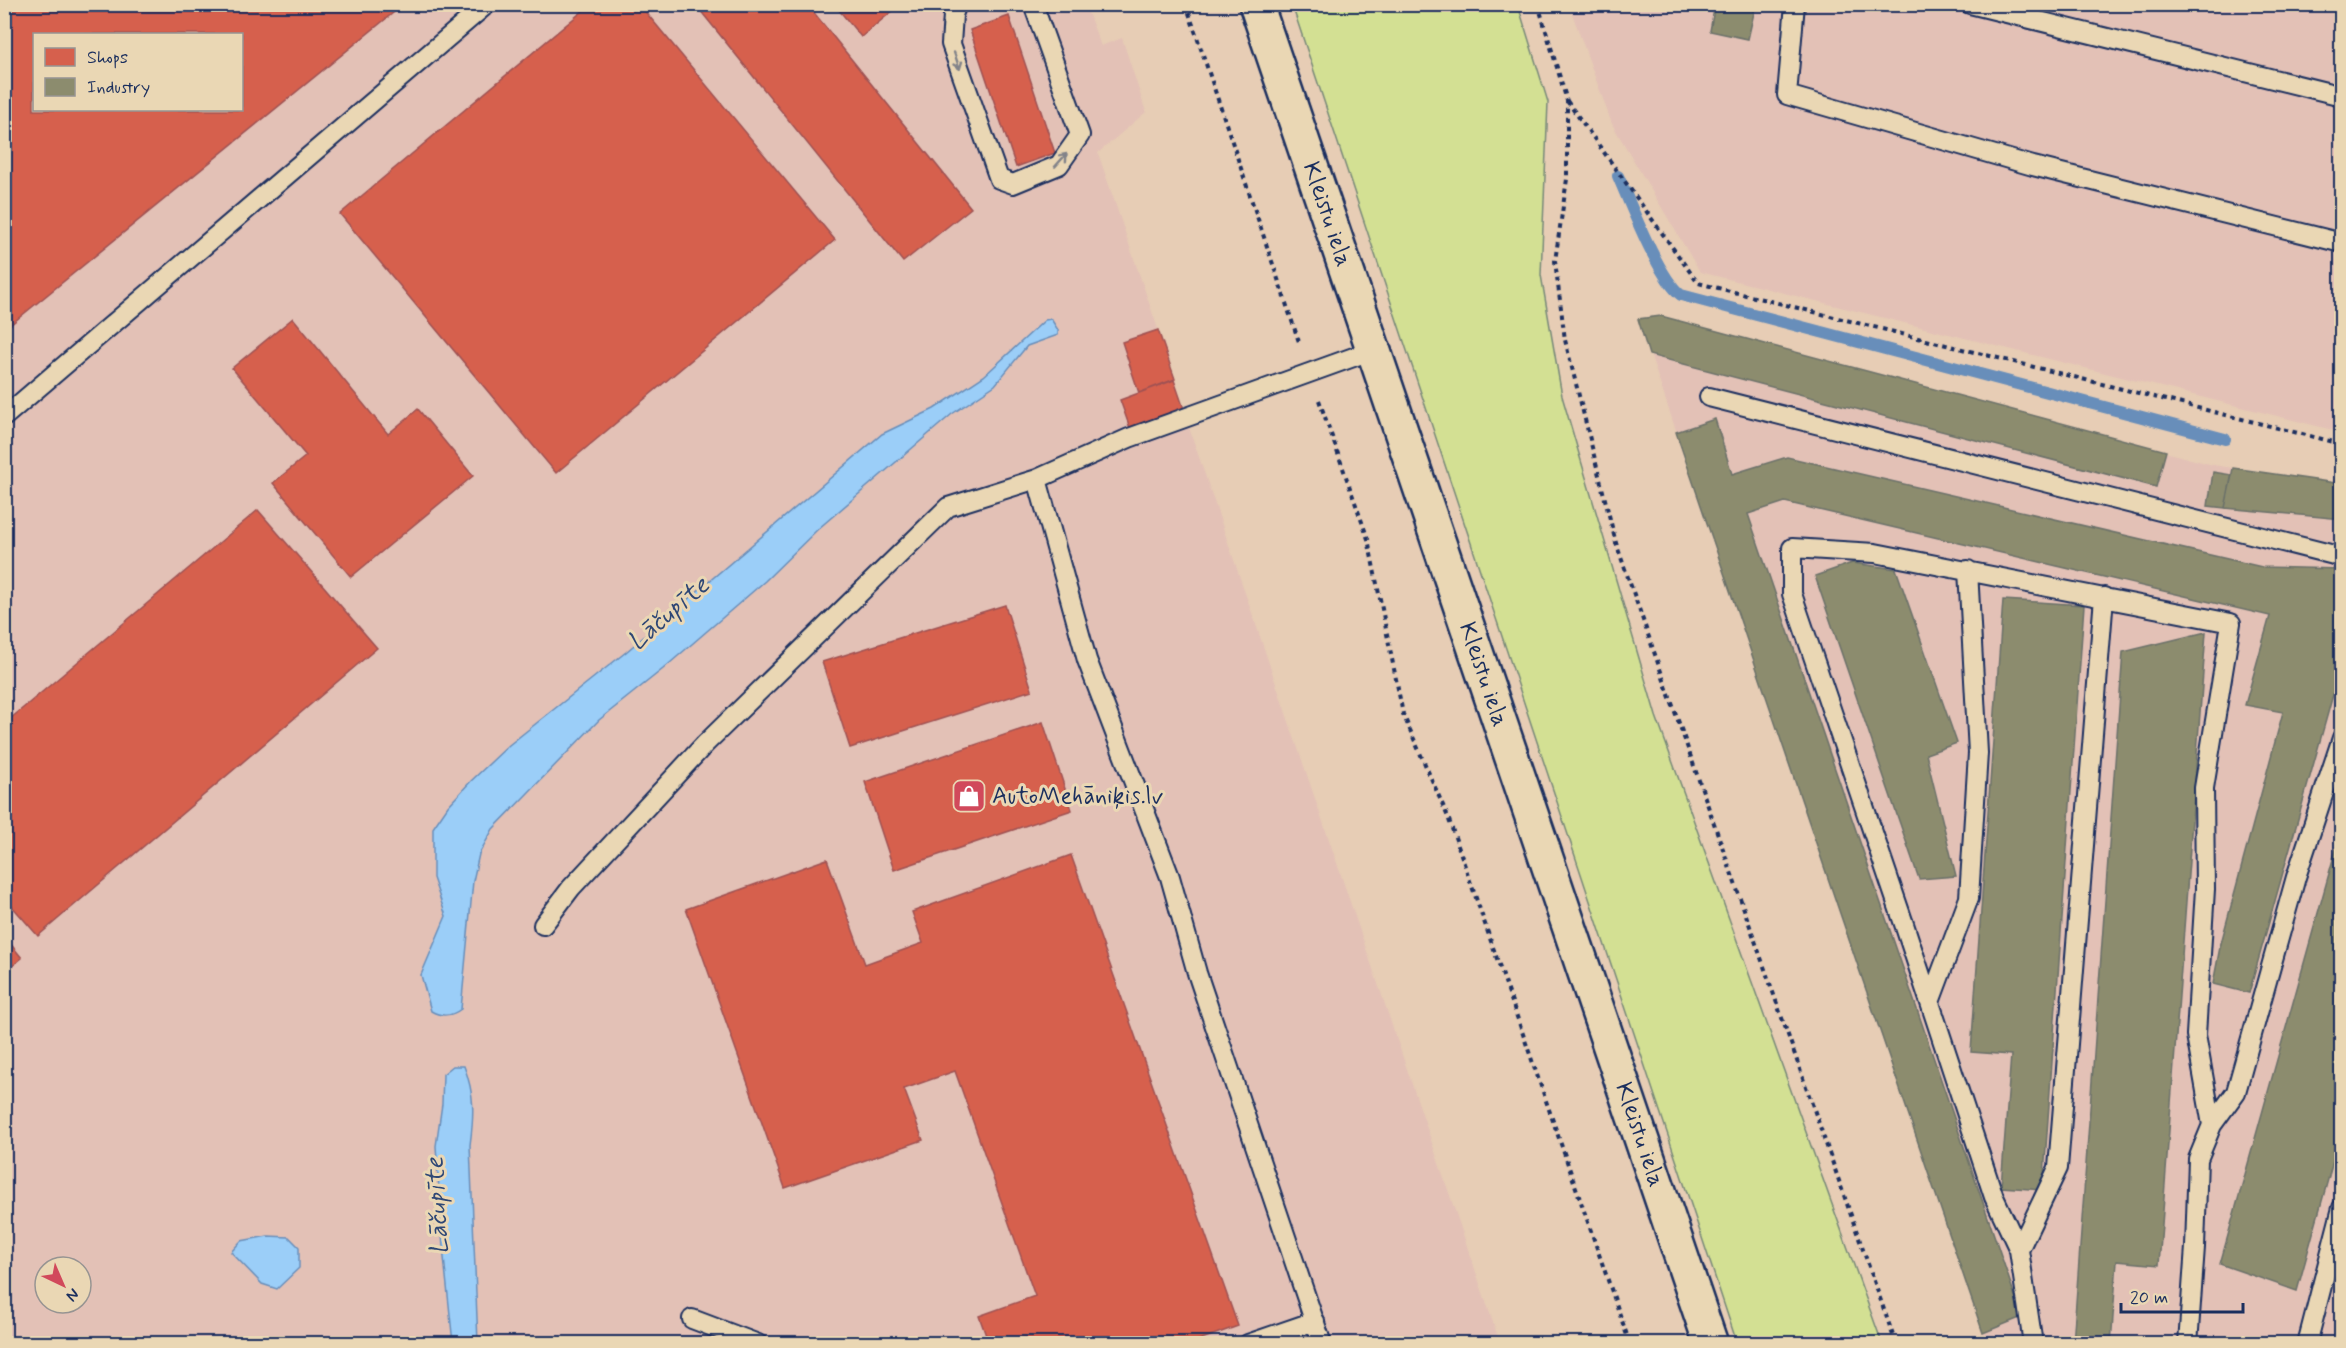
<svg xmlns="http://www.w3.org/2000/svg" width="2346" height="1348" font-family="Mynerve,sans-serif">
	<rect width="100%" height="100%" fill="#e7cdb5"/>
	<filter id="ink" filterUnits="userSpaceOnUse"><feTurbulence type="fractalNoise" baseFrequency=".0167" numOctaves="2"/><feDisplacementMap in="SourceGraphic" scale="12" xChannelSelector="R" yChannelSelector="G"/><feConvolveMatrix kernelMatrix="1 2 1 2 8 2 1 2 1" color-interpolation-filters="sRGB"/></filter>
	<g filter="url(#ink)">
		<path fill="#e3c1b6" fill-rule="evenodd" d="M5,5H1085L1101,46L1122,38L1146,112L1098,153L1175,379L1183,410L1500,1343L5,1344ZM34,34H242V110H34ZM45,1267H81V1303H45Z
			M1569,5H2341V432L1700,272L1612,124Z
			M1661,316L2213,465L2341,484V1343H1987L1638,319Z"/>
		<path fill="#d3e093" stroke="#778878" stroke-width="1.5" d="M1292,5H1518L1548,102L1541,275L1562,396L1656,716L1882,1343H1737Z"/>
		<path fill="#9bcef8" stroke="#688eba" stroke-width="1.5" d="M1051,319L1058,330V335L1027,346L995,385L952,414L818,529L765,581L663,669L599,720L493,829L479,854L473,881L461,1009C452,1016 441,1017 431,1011L421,975L446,916L433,878V828L448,806L471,781L509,745L626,652L882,434L934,409L984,376L1045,320Z
			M453,1066H464C475,1095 474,1115 470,1145L478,1343H453L443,1248L436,1146L442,1104L443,1074Z
			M268,1236L289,1237L299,1247V1268L277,1289L262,1284L231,1252L241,1241Z"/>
		<path fill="#d6604d" stroke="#9e5152" stroke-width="1.5" fill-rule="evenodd" d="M4,4H404L4,330ZM34,34H242V110H34Z
			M591,4H639L835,240L556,473L340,214Z
			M695,4H807L971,208L903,262Z
			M834,4H901L861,37Z
			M1009,16L1055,153L1016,167L970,30Z
			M293,318L388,434L418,409L473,476L351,577L273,483L306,456L232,368Z
			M1158,330L1175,379L1139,393L1122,342Z
			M1174,380L1184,409L1130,428L1120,400Z
			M258,510L377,648L38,936L4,897V724Z
			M1005,605L1032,690L850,748L822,662Z
			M1043,722L1072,810L894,870L865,782Z
			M1071,855L1238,1326L1188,1344H989L979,1316L1035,1296L955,1071L904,1089L923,1140L785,1188L686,909L827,859L865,964L923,943L912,912Z
			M4,936L22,958L4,973Z"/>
		<path fill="#8c8c6e" stroke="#6a7069" stroke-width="1.5" d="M1715,4H1756L1748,39L1710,31Z
			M1661,316L2166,451L2156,487L1649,355L1638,319Z
			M1715,419L1732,474L1787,457L2262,567L2342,569V663L2249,993L2213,984L2220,947L2283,712L2245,705L2270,616L1785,502L1748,514L2022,1317L1983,1333L1676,432Z
			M2233,468L2342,484V519L2225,508Z
			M2213,472L2232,475L2225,508L2208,506Z
			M1852,563L1896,569L1957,743L1926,754L1956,876L1919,879L1815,576Z
			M2003,600L2084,605L2043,1190L2001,1187L2011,1055L1971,1052Z
			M2206,632L2159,1265L2117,1261L2111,1344H2073L2123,652Z
			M2342,827V1129L2297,1291L2220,1264Z"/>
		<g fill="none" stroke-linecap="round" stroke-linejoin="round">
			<path stroke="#688eba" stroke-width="12" d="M1618,176C1630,203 1659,279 1681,295L2225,439"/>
			<g stroke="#1b2f5e" stroke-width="22">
				<path id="lane" d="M957,4L953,15L951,44L999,179L1013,184L1059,165L1080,135L1033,4
					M1795,4L1787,95L2033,166L2342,243
					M1970,4L2342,96
					M1709,397L2342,557
					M4,417L487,4
					M1037,479L1087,660L1170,877L1197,973L1322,1344
					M543,925L571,888L705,744L948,507L1037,479L1129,438L1373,350
					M1930,1002L1969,898L1978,753L1968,570
					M2019,1250L2058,1168L2104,597
					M692,1319L758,1344
					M1248,1344L1315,1321
					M2033,1344L2019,1250L1994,1197L1903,921L1792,594V548L1875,553L2231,623L2204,788L2205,889L2196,1035L2212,1125
					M2188,1344L2195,1247L2198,1159L2212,1125L2236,1092L2296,877L2342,738
					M2307,1344L2342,1208"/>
			</g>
			<g stroke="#1b2f5e" stroke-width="38">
				<g id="secondary">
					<path id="s1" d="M1256,4L1711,1344"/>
				</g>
			</g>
			<path stroke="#1b2f5e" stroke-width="4" stroke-dasharray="4.5 4.5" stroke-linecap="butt" d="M1186,4L1300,345
				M1538,4L1567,101V179L1555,261L1565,340L1616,543L1896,1344
				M1567,101L1698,283L2342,444
				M1319,400L1368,539L1403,714L1448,817L1630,1344"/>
			<use href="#lane" stroke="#ead7b4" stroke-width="18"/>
			<use href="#secondary" stroke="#ead7b4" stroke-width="33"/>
		</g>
		<defs><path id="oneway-shaft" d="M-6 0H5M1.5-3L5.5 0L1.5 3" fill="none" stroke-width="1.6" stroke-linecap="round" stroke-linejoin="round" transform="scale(1.5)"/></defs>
		<g stroke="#828389">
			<use href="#oneway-shaft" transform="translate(957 61) rotate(71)"/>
			<use href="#oneway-shaft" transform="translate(1061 160) rotate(-48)"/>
		</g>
	</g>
	<defs>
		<g id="shop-square" transform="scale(1.725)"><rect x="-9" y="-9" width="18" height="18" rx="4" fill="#d1495b" stroke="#ead7b4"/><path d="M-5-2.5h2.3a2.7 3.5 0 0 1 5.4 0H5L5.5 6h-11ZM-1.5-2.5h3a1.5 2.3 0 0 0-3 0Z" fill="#fff"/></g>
	</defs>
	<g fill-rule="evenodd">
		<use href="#shop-square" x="969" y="796"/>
	</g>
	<g text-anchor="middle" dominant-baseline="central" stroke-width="6" stroke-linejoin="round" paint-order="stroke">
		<g font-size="24" fill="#1b2f5e" stroke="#ead7b4">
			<text stroke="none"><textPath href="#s1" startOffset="222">Kleistu iela</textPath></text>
			<text stroke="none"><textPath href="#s1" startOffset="708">Kleistu iela</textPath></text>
			<text stroke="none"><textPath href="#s1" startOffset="1194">Kleistu iela</textPath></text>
		</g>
		<g font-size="24" fill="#1b2f5e" stroke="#ead7b4" text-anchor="start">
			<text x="992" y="796">AutoMehāniķis.lv</text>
		</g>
		<g font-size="26" font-style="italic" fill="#2e4775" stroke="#ead7b4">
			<text transform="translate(669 614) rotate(-41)">Lāčupīte</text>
			<text transform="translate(438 1206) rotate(-93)">Lāčupīte</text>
		</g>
	</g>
	<rect width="2346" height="1348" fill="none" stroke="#ead7b4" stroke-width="24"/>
	<rect x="12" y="12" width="2322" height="1324" fill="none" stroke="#1b2f5e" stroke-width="2" filter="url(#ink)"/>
	<rect x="33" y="33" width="210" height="78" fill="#ead7b4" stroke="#979492" stroke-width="1.5"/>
	<rect x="45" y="48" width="30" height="18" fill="#d6604d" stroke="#979492" stroke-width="1.5"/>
	<text x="87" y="63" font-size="18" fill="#1b2f5e">Shops</text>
	<rect x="45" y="78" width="30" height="18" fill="#8c8c6e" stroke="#979492" stroke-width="1.5"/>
	<text x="87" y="93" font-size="18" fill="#1b2f5e">Industry</text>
	<g transform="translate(63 1285) rotate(136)"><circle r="28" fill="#ead7b4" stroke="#979492" stroke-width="1.5"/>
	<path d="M0-4.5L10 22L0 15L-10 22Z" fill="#d1495b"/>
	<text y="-9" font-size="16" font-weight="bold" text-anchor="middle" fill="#1b2f5e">N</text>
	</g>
	<path d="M2121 1303v9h122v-9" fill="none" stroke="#1b2f5e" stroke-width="3"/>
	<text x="2130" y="1303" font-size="18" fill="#1b2f5e" stroke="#ead7b4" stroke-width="4.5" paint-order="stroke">20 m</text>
</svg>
